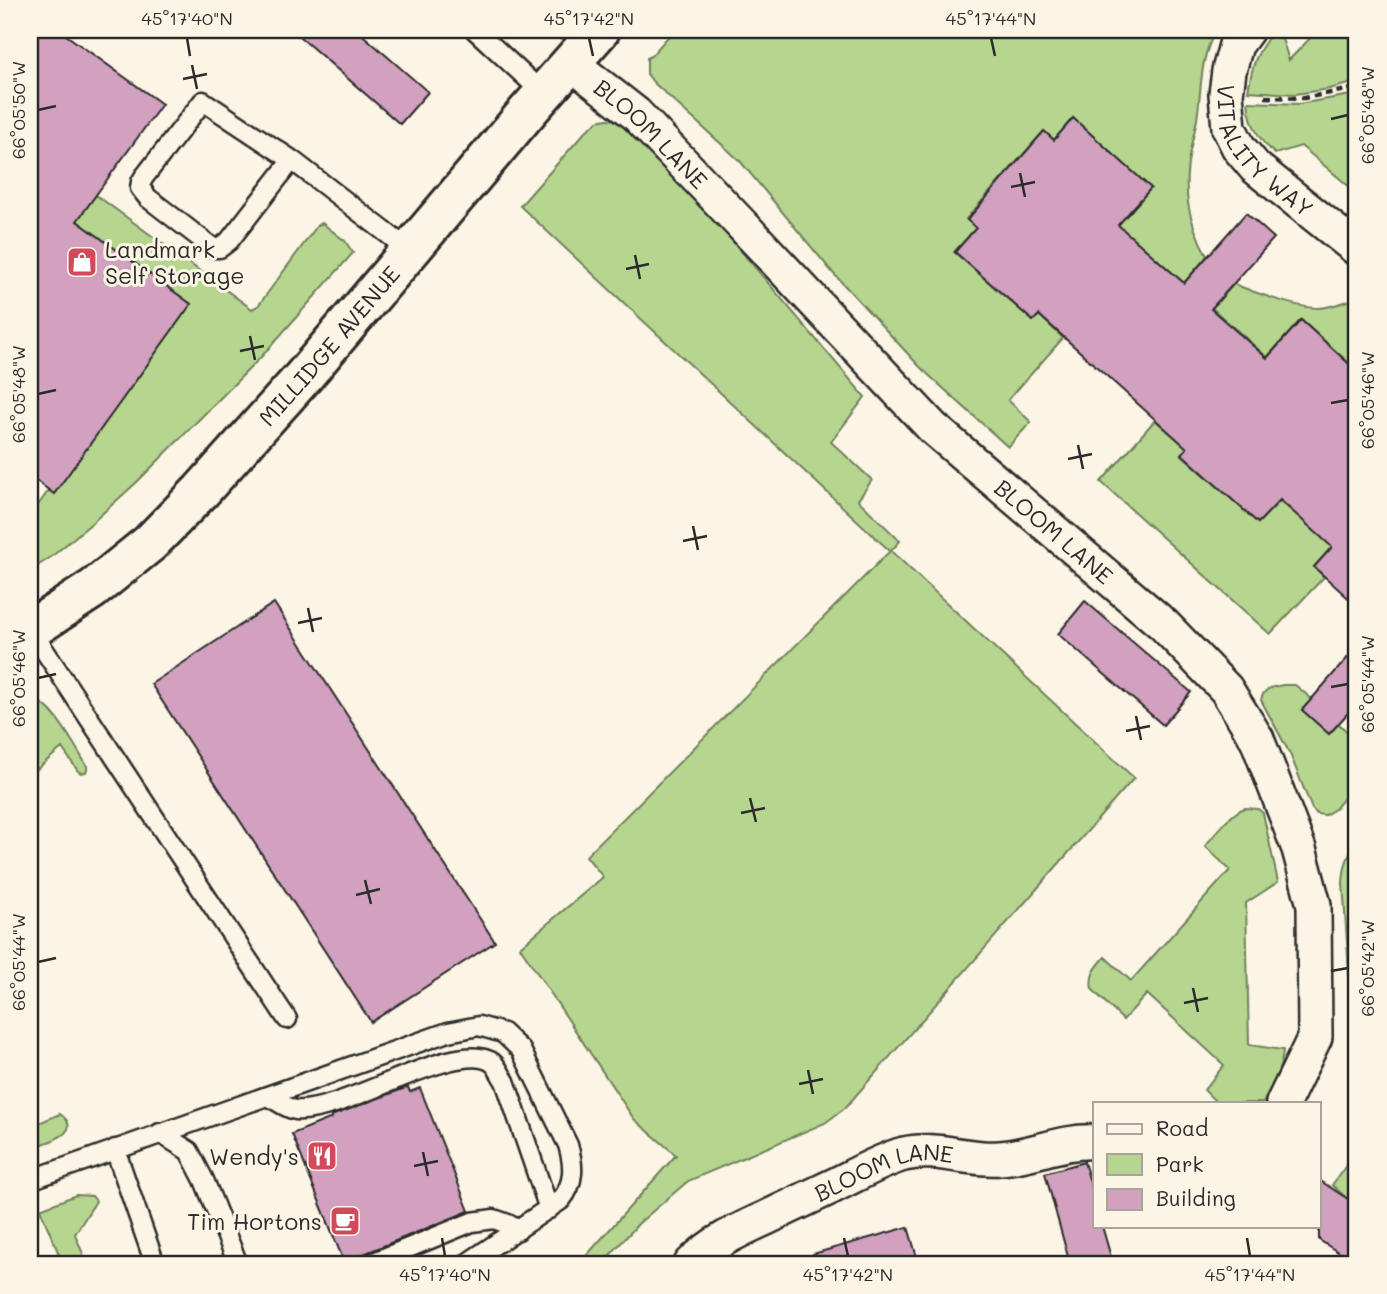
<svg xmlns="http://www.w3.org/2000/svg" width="1387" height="1294" font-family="Mali,sans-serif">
	<rect width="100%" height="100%" fill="#fcf5e5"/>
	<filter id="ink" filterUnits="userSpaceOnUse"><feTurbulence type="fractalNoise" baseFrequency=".0143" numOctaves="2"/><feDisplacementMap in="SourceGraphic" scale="14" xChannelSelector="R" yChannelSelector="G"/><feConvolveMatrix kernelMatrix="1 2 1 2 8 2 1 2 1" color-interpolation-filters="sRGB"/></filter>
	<g filter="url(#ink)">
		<path fill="#b6d68f" stroke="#70805d" stroke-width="2" d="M674,30H1216C1199,60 1202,87 1197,119C1195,130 1192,141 1190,151C1182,192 1188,220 1207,256L1184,283L1118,225L1151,188L1073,118L1054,140L1044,131L966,219L976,228L954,252L1033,321L1039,315L1063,338L1008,400L1031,422L1008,447L921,368L833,273L740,161L654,83L647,74V58L651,56Z
			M1274,30H1279L1289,60L1318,30H1356L1355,44L1357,45V82L1329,89L1295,94L1248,91C1253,62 1256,53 1274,30Z
			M1357,94V193L1301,146L1275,154C1259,141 1250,123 1248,102L1299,104Z
			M607,119L616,120L625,124L707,211L865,397L831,442L872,480L858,500L900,541L891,551L1134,778L845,1108L825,1123L688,1181L639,1223L602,1264H579L676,1155L634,1119L520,947L603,877L586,856L890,551L520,206L586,131L598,121Z
			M96,195L252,309L258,306L317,226L322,223L345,241L353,253L262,356L137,482L93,522L51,557L30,571V516L49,490L54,493L191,304L77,221Z
			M1234,284C1255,293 1297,308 1319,308C1332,307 1345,302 1357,298V370L1301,320L1267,357L1212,308Z
			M1155,420L1187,448L1182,455L1258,523L1280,501L1291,510L1349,527L1314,567L1324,577L1270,634L1101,482Z
			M1283,685H1295L1312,699L1302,710L1329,734L1339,724L1357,741L1356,784L1335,809L1325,815L1317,814L1312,809L1290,754L1261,700C1264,688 1272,687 1283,685Z
			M42,704C57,712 77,750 87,766V769L86,772L81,773L78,771L62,748L30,775V709Z
			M1245,808L1258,809L1263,813L1278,882L1246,903L1249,1045L1283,1050C1282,1069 1272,1087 1263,1103H1217L1204,1090L1224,1065L1147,994L1123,1020L1092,989C1089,974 1096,968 1105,957L1131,981L1230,870L1205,846C1215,835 1231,812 1245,808Z
			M1357,842V1059L1353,1031L1343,883C1344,865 1347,857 1357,842Z
			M60,1114C87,1133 43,1144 30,1148V1121L32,1126Z
			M1357,1150V1188L1349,1200L1332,1185Z
			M76,1195L92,1196L96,1201L75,1234L87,1264H63L40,1209Z"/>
		<path fill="#d1a1bf" stroke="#2b2b2b" stroke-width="2" d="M30,30H59L162,104L77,221L191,304L54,494L30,476Z
			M292,30H357L428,92L400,124Z
			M1073,118L1151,188L1118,225L1184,283L1246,213L1274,238L1211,309L1267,358L1301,320L1357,371V606L1314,567L1332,547L1280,500L1258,523L1182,454L1187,448L1039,315L1033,321L955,252L976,228L967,220L1044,131L1054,140Z
			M1085,601L1191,692L1163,725L1058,634Z
			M274,603L495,942L371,1022L151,684Z
			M1357,647V703L1329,734L1302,710Z
			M408,1087L410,1092L420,1088L469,1211L344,1262L292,1134L332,1118L331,1116Z
			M1084,1162L1095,1199V1226H1102L1113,1264H1070L1045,1173Z
			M1319,1180L1357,1205V1264L1319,1240Z
			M908,1227L919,1264H814L813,1254Z"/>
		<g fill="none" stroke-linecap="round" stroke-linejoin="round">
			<g stroke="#2b2b2b" stroke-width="23">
				<path id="service" d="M475,30L544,94
					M292,160L229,241L220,248H213L148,198L140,188L141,182L144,177L203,101L292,160L410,251
					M31,630L287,1019
					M268,1096C276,1100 287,1109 296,1110C343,1114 459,1036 493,1063C498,1067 501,1076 505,1081L549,1209
					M160,1133L189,1151L204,1180L238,1264
					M115,1149L155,1264
					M30,1180L448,1032L479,1026L503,1033L521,1050L568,1145C574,1165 575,1183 561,1200L466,1264
					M369,1264L472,1222L494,1219L508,1224L518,1230"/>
			</g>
			<g stroke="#2b2b2b" stroke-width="38">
				<g id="minor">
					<path id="s1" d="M1247,30L1236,45L1229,71L1226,94L1229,128L1239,148L1255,167L1357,249"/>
					<path id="s2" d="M571,63L636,114L743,226L933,428L1164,625L1226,689L1257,739L1299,849L1314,905L1315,1037L1283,1103"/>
					<path id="s3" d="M691,1264C712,1242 740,1230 768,1217C789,1207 810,1197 831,1187C854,1176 879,1161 904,1154C936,1146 968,1161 1000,1158C1032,1156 1063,1140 1095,1142"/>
				</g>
			</g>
			<g stroke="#2b2b2b" stroke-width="44">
				<g id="tertiary">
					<path id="s4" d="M30,630L93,589L150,543L201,491L304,376L528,111L600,30"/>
				</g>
			</g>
			<path stroke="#2b2b2b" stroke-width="4.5" stroke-dasharray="7 5" stroke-linecap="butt" d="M1265,97L1304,98L1357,88"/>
			<use href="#service" stroke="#fcf5e5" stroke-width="18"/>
			<use href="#minor" stroke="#fcf5e5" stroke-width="33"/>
			<use href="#tertiary" stroke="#fcf5e5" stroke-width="38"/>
		</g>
	</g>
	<path fill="none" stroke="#2b2b2b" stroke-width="2.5" d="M187,38L190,56M589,38L593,56M991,38L995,56M192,65L197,89M183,79L207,74M38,110L56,106M1331,119L1348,115M1020,173L1025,197M1011,187L1035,182M635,255L640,279M626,269L649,264M250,336L255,360M240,351L264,346M38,394L56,390M1331,403L1348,400M1078,445L1083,469M1068,459L1092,454M693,526L698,550M683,541L707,536M308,608L313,632M298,623L322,618M38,678L56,674M1331,687L1348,684M1136,716L1141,740M1126,731L1150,726M750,798L756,822M741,813L765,808M365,880L371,904M356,895L380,889M38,962L56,958M1331,971L1348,968M1193,988L1198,1012M1184,1003L1208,998M808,1070L813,1094M799,1084L823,1079M423,1152L428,1176M414,1166L438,1161M442,1238L445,1256M844,1238L848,1256M1247,1238L1250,1256"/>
	<defs>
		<g id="shop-square" transform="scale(1.575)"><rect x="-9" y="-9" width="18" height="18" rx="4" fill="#d1495b" stroke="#fcf5e5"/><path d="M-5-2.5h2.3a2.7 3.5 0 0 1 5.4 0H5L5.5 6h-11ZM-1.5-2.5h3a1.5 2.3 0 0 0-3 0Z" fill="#fff"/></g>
		<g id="restaurant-square" transform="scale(1.575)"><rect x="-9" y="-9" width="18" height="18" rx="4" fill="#d1495b" stroke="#fcf5e5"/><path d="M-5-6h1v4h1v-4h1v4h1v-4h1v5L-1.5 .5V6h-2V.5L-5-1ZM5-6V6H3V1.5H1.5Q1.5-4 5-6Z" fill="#fff"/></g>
		<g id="cafe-square" transform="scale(1.575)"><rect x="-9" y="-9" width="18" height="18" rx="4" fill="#d1495b" stroke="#fcf5e5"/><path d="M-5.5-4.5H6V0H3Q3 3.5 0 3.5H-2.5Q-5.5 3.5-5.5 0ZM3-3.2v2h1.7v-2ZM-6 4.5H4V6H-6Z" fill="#fff"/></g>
	</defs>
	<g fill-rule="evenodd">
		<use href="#shop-square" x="82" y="262"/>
		<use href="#restaurant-square" x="322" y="1156"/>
		<use href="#cafe-square" x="345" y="1221"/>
	</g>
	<g text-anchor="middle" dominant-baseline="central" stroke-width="6" stroke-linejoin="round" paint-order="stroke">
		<g font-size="23" fill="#2b2b2b" stroke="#fcf5e5">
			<text stroke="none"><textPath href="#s2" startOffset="107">BLOOM LANE</textPath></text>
			<text stroke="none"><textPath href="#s1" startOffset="140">VITALITY WAY</textPath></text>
			<text stroke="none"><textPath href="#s4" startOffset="415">MILLIDGE AVENUE</textPath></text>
			<text stroke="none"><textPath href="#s2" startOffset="674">BLOOM LANE</textPath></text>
			<text stroke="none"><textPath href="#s3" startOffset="217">BLOOM LANE</textPath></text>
		</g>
		<g font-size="23" fill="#2b2b2b" stroke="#fcf5e5" text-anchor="end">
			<text x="105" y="249" text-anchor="start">Landmark<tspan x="105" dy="26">Self Storage</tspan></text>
			<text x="299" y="1156">Wendy's</text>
			<text x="322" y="1221">Tim Hortons</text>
		</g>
	</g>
	<rect width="1387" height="1294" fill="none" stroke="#fcf5e5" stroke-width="77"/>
	<rect x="1093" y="1102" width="228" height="126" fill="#fcf5e5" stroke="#a8a49b" stroke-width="2"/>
	<rect x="1107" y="1124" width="35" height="10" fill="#fcf5e5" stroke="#a8a49b" stroke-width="2"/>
	<text x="1156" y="1136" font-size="21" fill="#2b2b2b">Road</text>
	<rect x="1107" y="1154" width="35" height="21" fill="#b6d68f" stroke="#a8a49b" stroke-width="2"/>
	<text x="1156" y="1172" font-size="21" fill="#2b2b2b">Park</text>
	<rect x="1107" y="1189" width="35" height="21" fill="#d1a1bf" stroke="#a8a49b" stroke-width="2"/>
	<text x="1156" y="1206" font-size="21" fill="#2b2b2b">Building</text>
	<rect x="38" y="38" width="1310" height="1218" fill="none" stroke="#2b2b2b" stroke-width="2.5"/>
	<g font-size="18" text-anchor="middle" fill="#2b2b2b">
		<text x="187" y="25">45°17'40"N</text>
		<text x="589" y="25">45°17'42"N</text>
		<text x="991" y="25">45°17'44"N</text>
		<text transform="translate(19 110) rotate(-90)" y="6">66°05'50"W</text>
		<text transform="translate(1368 115) rotate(-90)" y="6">66°05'48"W</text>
		<text transform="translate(19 394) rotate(-90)" y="6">66°05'48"W</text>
		<text transform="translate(1368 400) rotate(-90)" y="6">66°05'46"W</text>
		<text transform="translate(19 678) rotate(-90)" y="6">66°05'46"W</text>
		<text transform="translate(1368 684) rotate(-90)" y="6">66°05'44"W</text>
		<text transform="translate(19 962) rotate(-90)" y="6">66°05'44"W</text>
		<text transform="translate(1368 968) rotate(-90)" y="6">66°05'42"W</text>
		<text x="445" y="1281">45°17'40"N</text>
		<text x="848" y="1281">45°17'42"N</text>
		<text x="1250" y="1281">45°17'44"N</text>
	</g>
</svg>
